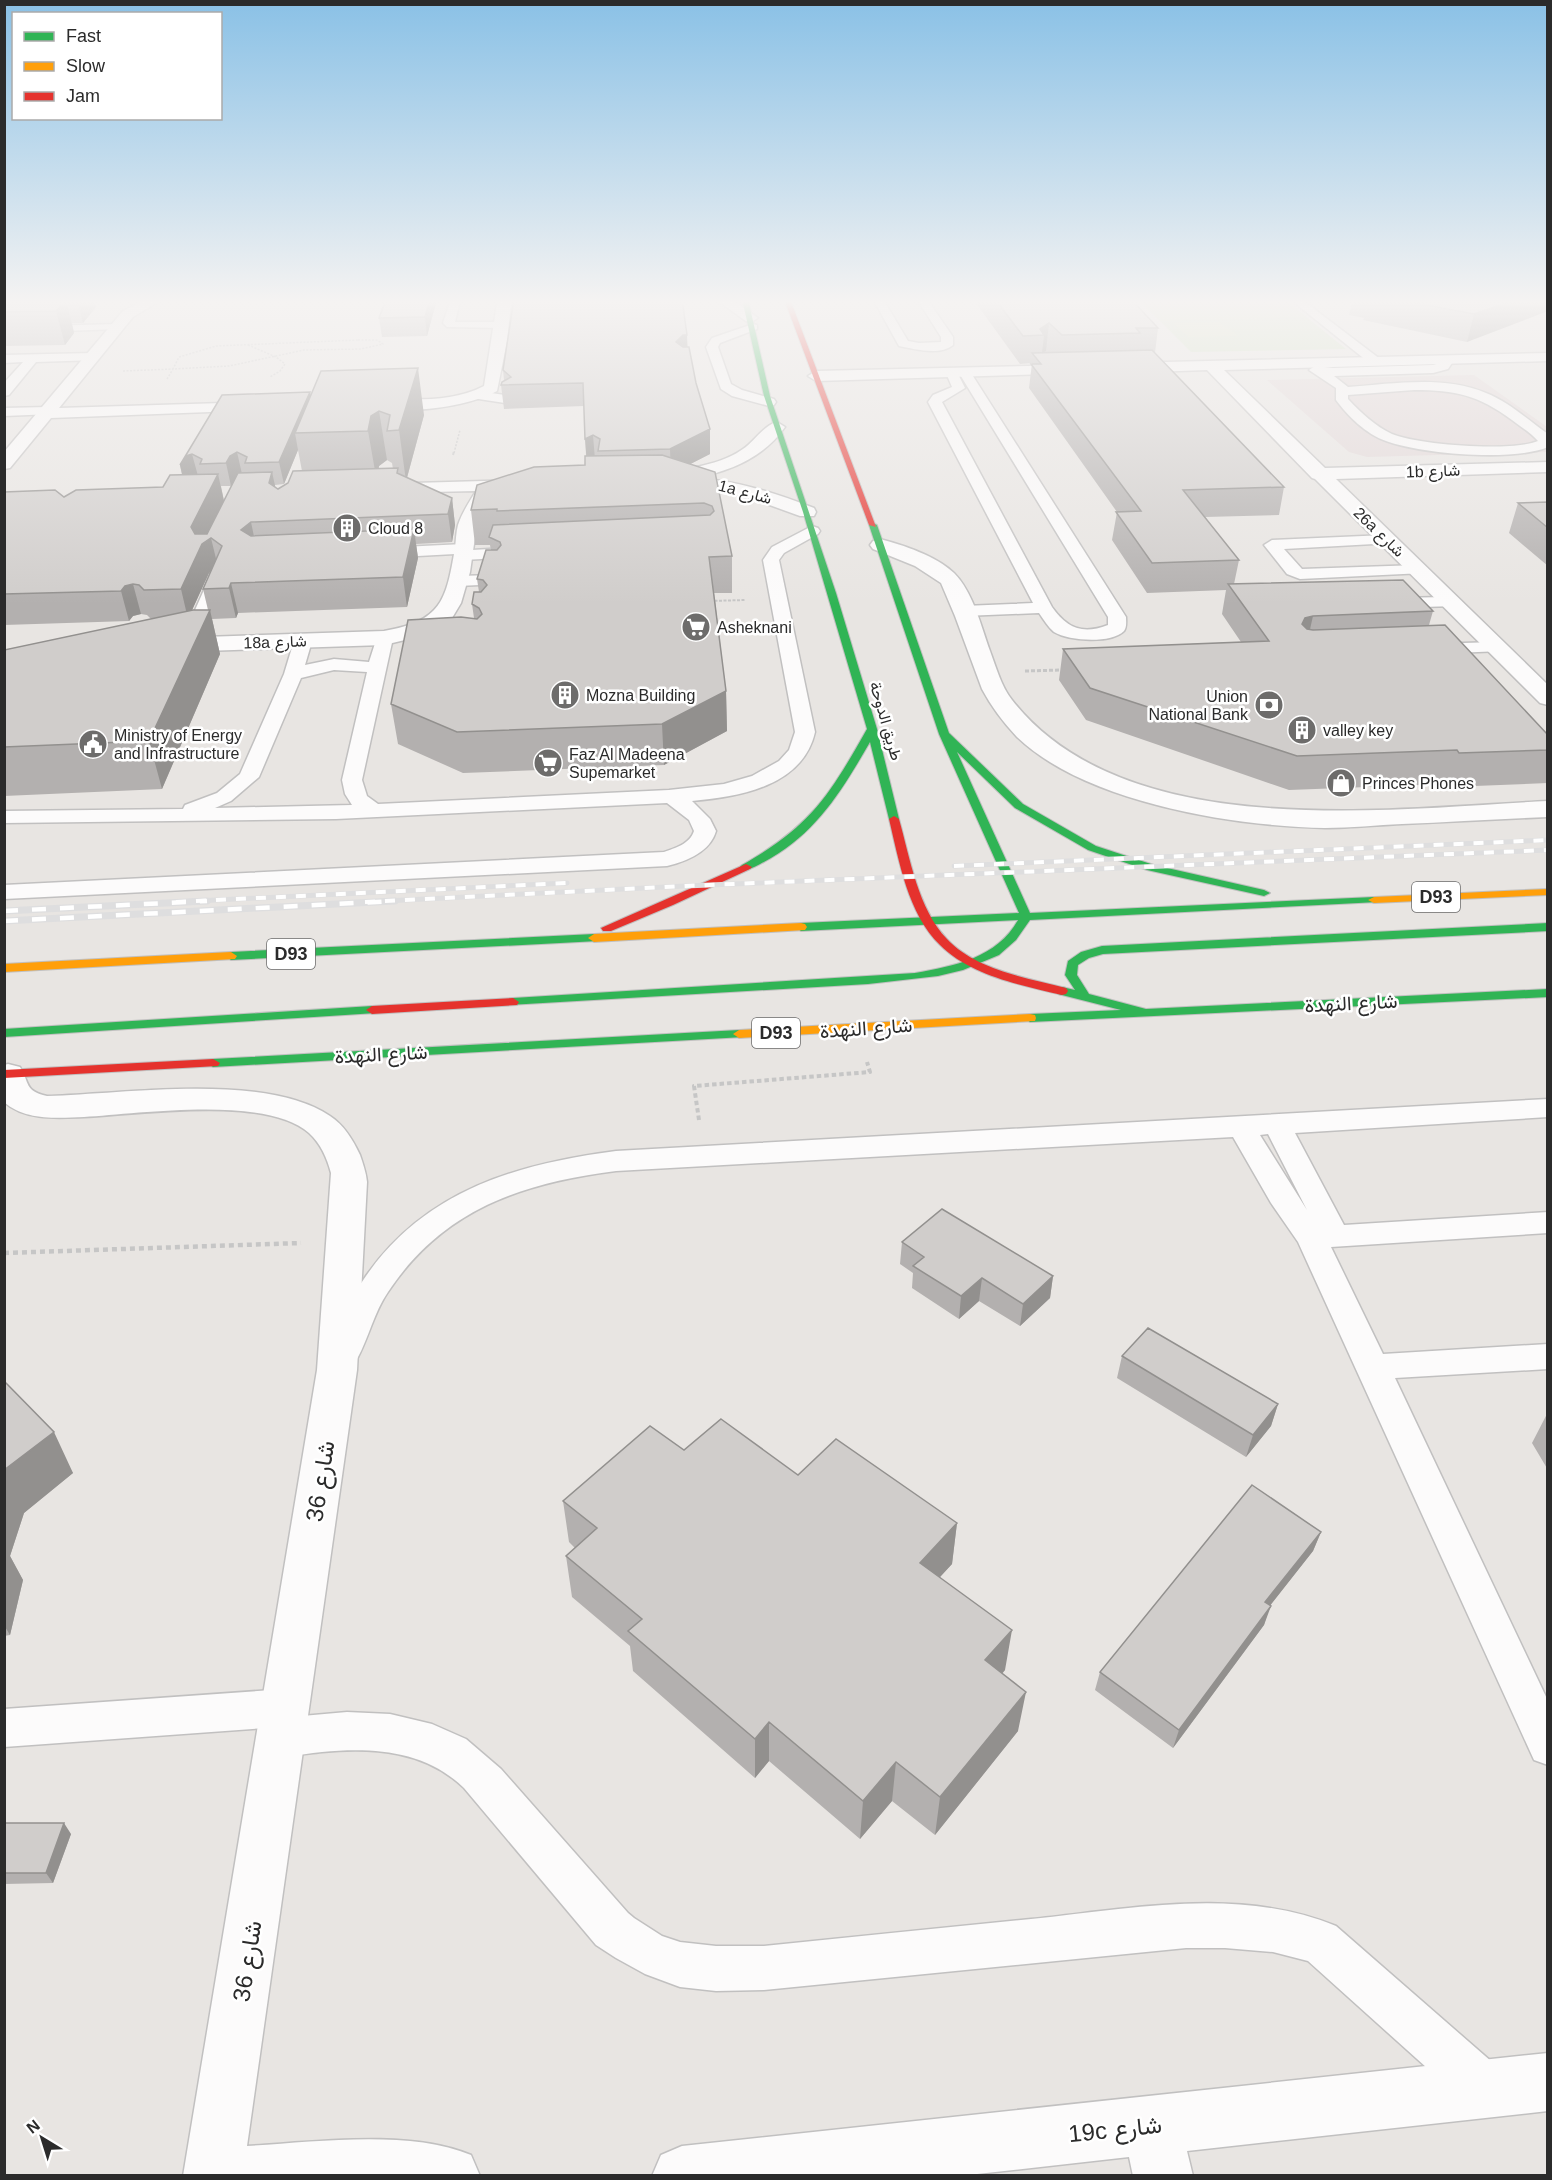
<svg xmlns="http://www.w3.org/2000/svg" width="1552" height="2180" font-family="Helvetica,Vazirmatn,sans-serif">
	<rect width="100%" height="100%" fill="#e8e5e2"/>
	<path fill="#e1d6d6" d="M1474,375L1547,427V452L1367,457L1349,452L1267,380Z"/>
	<path fill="#cee0bf" d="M1284,299L1346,349L1191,352L1141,302Z"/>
	<path fill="#d7e3bd" d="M1284,299L1306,317L1160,321L1141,302Z
		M1219,322L1238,336L1189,337L1173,323Z"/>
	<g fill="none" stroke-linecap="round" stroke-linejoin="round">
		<g stroke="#c1c0c0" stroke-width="3">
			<path id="lane" d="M451,299H459L460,301L455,322H502L508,325L502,328L447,327L443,323Z
				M873,299H883L908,341L919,343L941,342V337L917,299H927L953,337V345C940,356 914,349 899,346Z
				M1290,299H1301L1380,359V365H1372Z
				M117,324L123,327L121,329L4,333V327Z
				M753,324L757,325V329L720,343L718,347L731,384L742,390L774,399L776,402L774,405L769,406L732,396L721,389L706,347L712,338Z
				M93,353L97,354V360L36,362L9,395L4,396V383L23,362L4,363V355Z
				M1448,356L1454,360L1448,369L1433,373L1334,376L1348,387C1392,384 1444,375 1486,393C1509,402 1528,420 1548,434V447C1512,462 1422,454 1386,441C1366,434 1348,416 1336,400V388L1309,370L1315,366L1333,368L1433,365L1440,363L1444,357ZM1414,390C1456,390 1478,395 1512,420C1521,427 1531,433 1538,441C1512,452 1418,445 1392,434C1375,426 1361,413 1348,399V395Z
				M952,369L956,370L965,388L942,402L1052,607C1067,628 1082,635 1108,625V617L959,373L961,370L965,369L971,373L1126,617C1126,621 1127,627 1124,631C1111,644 1069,641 1054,632C1048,627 1044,620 1039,613L964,616L958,615L955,611L958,607L964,606L1033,603L928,402L933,395L952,387L946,373Z
				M477,391L505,395L511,399L505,403L472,398L471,395Z
				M48,407L53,408L55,411L53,414L4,416V408Z
				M812,526L818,528L820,531L818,534L784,553L779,560L815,732C803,786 739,797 692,801L710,819L716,831C710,852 687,861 667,866L4,899V885L664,852C675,848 690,844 694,831L689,820L667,803L336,819L4,823V811L183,809L185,805L217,793L240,774L284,674L294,641L297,637H309L312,641L305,665L334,659L369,662L378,634H390L393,638L362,780L367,796L378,804L669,790L724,784L752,776L779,761L789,750L795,732L763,560L772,547ZM334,670L367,672L342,780L345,794L352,805L215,808L231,801L259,777L301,678Z
				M1386,535L1392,537L1394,540L1392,543L1284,549L1302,569L1418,565L1424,567L1426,570L1424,573L1300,579L1287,574L1264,545L1272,540Z
				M464,544L470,546L472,550L522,547L530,552L522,557L463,560L457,558L455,554L381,558L373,553L381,548Z
				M219,569L227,574L198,644L195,648H183L180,644L211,574Z
				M495,575L503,580L501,584L458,586L450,581L458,576Z
				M1450,597L1456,598L1459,602L1456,606L1388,608L1382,607L1379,603L1382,599L1388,598Z
				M1496,642L1502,643L1505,647L1502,651L1430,654L1424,653L1421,649L1424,645L1430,644Z
				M1548,1099V1117L1295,1133L1344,1225L1548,1212V1233L1331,1247L1383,1354L1548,1344V1369L1395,1378L1548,1701V1765L1534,1760L1298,1242L1271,1203L1233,1137L616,1171C522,1183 443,1209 388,1292C374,1312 369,1337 357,1359L346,1362L335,1359L330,1350C340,1325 350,1298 366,1276C426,1190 517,1164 616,1151ZM1268,1134L1307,1210L1260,1135Z
				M286,1689L300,1695L306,1708L302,1716L347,1712L390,1714L432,1724L466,1739L501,1769L628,1913L634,1918L662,1936L680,1942L716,1946H764C853,1937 942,1928 1031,1919C1131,1909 1239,1886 1336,1926L1500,2069L1507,2086L1500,2103L1483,2110L1466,2103L1308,1961L1273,1952L1225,1948H1186L764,1990L716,1991L680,1987L645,1974L616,1958L596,1945L464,1788C426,1751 374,1747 322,1752C302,1754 286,1759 268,1752L262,1738L266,1728L4,1747V1709Z"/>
		</g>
		<g stroke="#c1c0c0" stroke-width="3">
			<path id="street" d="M147,299H163L133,317L59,408L258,402L264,404L266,407L264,410L51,418L10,468L4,469V452L123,311Z
				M500,299H514L511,303L507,341L497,391C467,407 406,415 373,407L371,404L379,399C415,399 451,403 484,386L497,303Z
				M715,299H731L758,318L751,322L746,321Z
				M1548,353V361L1224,370L1325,468L1548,462V472L1336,479L1548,685V705L1540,703L1315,479L1312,478L1207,370L1123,373L1115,368L1123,363Z
				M1075,365L1080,367L1083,370L1080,373L816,381L808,376L816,371Z
				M777,422L785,427C763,458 732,470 697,478C738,481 775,493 814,508L816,512L814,516H800L750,498L725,492L666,486L663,482L666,478L683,477L681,474L684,470C704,465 725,462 743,449C754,442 764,425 777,422Z
				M521,480L527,481L530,485L527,489L494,491L477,523L470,572L461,603L452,618L430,634L384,645L174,652L166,650L163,645L166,640L174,638L384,631C441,621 446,602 455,548C456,540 456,532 458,525C462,513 469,502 476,491L384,493L378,492L375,488L378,484Z
				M880,539C903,545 936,556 954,573C973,592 981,626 990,651C996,667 1001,686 1012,700C1125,844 1386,809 1548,801V817C1499,819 1451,822 1402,824C1377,825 1351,828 1325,828C1233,826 1086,803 1017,737C1004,723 991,706 982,689L955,616L941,583L915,566L873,549L870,545L873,541Z
				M8,1064L20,1067C30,1083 24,1091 47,1096C125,1094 265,1072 330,1116C344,1125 353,1140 360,1155C363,1164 366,1172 367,1182L357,1370L247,2146C314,2142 410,2129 471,2155L480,2176H183L317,1370L331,1173C327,1158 321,1144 309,1133C266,1095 140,1114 84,1117C58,1118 25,1121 4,1102V1065Z
				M1548,2053V2111L1187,2151L1193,2176H1133L1129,2157L959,2176H652L661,2155L682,2146Z"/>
		</g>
		<g stroke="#c1c0c0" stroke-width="2">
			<path id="fast" d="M742,299H748L770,396L836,593L877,729L899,819L894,822L889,819L870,742C844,787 818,831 771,858C763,862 755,868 746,870L740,867L742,865C811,826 829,796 867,729L803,512L764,396Z
				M873,523L877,525L949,733L1023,804L1096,846L1154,865L1264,890L1270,893L1264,896L1147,870L1088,850L1015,808L957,752L1030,913L1374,897L1380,900L1378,902L1030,920L1016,940L999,955L963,970L938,976L868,984L509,1005L507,1002L513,998L915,973C954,966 997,958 1018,920L801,931L795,927L801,923L1019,913L939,734L869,525Z
				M1548,923V931L1103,954L1089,958L1078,965L1077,975L1089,994L1146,1009L1548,989V997L1030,1022L1024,1018L1030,1014L1121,1010L1058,994L1056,991L1062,987L1075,990L1065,975L1068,961L1081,952L1102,946Z
				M594,934L598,935L600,938L598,941L231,960L225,956L231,952Z
				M372,1006L376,1007L378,1010L376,1013L4,1037V1029Z
				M739,1030L744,1031L745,1034L744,1037L213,1067L206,1063L213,1059Z"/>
		</g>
		<g stroke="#c1c0c0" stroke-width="2">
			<path id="slow" d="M1548,889V895L1374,903L1368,900L1374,897Z
				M801,923L805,924L807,927L805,930L594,942L588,938L594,934Z
				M231,952L237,956L235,959L4,972V964Z
				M1030,1014L1035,1015L1036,1018L1035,1021L739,1038L733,1034L739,1030Z"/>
		</g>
		<g stroke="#c1c0c0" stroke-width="2">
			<path id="jam" d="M784,299H790L876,527L869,525Z
				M894,816L899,819C910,858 918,909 947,939C976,970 1027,978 1066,988L1068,991L1066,994L1062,995C1021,985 971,976 940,945C908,914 899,861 889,819Z
				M746,864L752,867L750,869L673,905L611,931H603L601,928Z
				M513,998L519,1002L517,1005L372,1014L366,1010L372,1006Z
				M213,1059L220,1063L218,1066L4,1078V1070Z"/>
		</g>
		<path stroke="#c6c6c6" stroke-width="1.5" stroke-dasharray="2 1.5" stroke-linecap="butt" d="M358,340H377L383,344L361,349L304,350L229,366L173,369L179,357L216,346Z
			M248,345L276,357L285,364L280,371L270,377
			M123,371L173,369
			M167,379L173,369
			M454,453L460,430"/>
		<path stroke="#c6c6c6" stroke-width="2" stroke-dasharray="3 1.5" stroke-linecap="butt" d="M453,455L454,451
			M710,601L745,600"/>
		<path stroke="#c6c6c6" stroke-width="3" stroke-dasharray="4 2" stroke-linecap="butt" d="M1025,671L1063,670"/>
		<path stroke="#c6c6c6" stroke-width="4" stroke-dasharray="4.5 3" stroke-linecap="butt" d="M699,1120L694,1086L870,1072L867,1062"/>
		<path stroke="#c6c6c6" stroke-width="4.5" stroke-dasharray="5 4" stroke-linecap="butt" d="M4,1253L301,1243"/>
		<use href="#lane" fill="#fcfbfb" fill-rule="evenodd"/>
		<use href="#street" fill="#fcfbfb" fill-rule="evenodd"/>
		<use href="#fast" fill="#30b455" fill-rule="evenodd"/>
		<use href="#slow" fill="#ff9f0a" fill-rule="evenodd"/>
		<use href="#jam" fill="#e5322d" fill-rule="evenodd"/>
		<g stroke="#dededf" stroke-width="5">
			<path id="rail-far1" d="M954,866L1548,840
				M176,902L567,883
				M365,902L685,886L1548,850"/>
		</g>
		<g stroke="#dededf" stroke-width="7">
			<path id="rail" d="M4,911L207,901
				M4,921L395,901"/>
		</g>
		<use href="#rail-far1" stroke="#fff" stroke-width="4" stroke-dasharray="10" stroke-linecap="butt"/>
		<use href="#rail" stroke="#fff" stroke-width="4.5" stroke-dasharray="14" stroke-linecap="butt"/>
	</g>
	<path fill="#b3b0af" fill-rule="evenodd" d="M4,299H94L96,307L83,323H72L74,333L65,345L4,346Z
		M386,299H437L427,336L382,337L379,318Z
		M973,299H1131L1158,328L1155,353L1284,487L1279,515L1205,517L1239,560L1234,584L1433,611L1429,625L1548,735V783L1449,787L1446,784L1289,790L1086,720L1059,680L1063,649L1241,642L1222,614L1226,590L1147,593L1112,540L1117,512L1029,388L1032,363L1020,364Z
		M1353,299H1548L1467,342L1363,320L1364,318L1349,315Z
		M688,347L696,383L710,429V454L690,464L715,472L732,556V593H714L726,691L727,731L664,765L463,773L398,744L391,704L474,618L472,604L479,592L477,579L491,550L490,545H475L471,510L585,465L586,456L584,406L504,409L501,385L504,380L503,370Z
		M310,392L311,396L424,415L407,478L452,498L455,525L452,542L416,544L418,558L407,607L238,613L236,618L212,619L220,654L162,789L4,796V650L151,619L147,615L141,614L133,616L129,621L4,625V492L64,497L163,487L182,475L180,465L222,395ZM298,450L302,471L288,483L278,489L275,487V485L284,484ZM387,460L392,463L393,469H378L379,466ZM221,486H231L224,501ZM211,572L203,589L208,610H192L209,573Z
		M1548,502V566L1509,533L1518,503Z
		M902,1242L1053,1276L1050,1298L1020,1326L979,1301L959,1319L912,1288L913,1273L900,1264Z
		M1122,1356L1278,1404L1271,1426L1246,1457L1117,1378Z
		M4,1383L73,1473L24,1513L10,1556L23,1580L10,1635L4,1636Z
		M1548,1412V1470L1532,1443Z
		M684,1450L798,1475L957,1523L952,1564L940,1577L1005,1670L1002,1674L1018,1731L935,1835L892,1801L860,1839L769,1761L755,1778L633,1671L630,1646L572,1597L566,1556L575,1548L569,1542L563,1501Z
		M1321,1532L1313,1551L1270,1605L1264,1625L1173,1748L1095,1690L1100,1672Z
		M4,1823L71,1834L53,1883L4,1884Z"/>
	<path fill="#92908e" d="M77,299H94L96,307L83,323Z
		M430,299H437L427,336L425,317Z
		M1517,299H1548V311L1467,342L1474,314Z
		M66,300L74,333L65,345L56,311Z
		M1049,323L1046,351L1042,353L1044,335L1040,329Z
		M683,335H687L688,357L676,342Z
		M418,368L424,415L406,481L399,430Z
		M310,392L314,413L295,433L298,450L284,484L279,462Z
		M379,411L387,460L379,466L377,482L368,431L371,416Z
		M710,429V454L671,474L670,449Z
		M593,435L595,460L587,464L585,439Z
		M237,452L242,474L231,486L226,463L230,456Z
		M192,454L198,476L185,487L180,465L186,456Z
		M272,472L278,499L269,483Z
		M218,474L224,501L211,538L218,567L209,573L188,619L181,589L191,527Z
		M452,498L455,525L452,542L448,514Z
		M251,522L257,551L241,530Z
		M414,529L418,558L407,607L403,577Z
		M231,583L238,613L236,618L229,588Z
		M133,584L141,614L133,616L129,621L121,591L125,586Z
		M210,610L220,654L162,789L149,741Z
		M1313,616L1306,647L1302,624L1305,618Z
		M726,691L727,731L664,765L662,724Z
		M1053,1276L1050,1298L1020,1326L1023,1304Z
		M982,1278L979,1301L959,1319L961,1296Z
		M1278,1404L1271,1426L1246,1457L1253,1435Z
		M54,1432L73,1473L24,1513L10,1556L23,1580L10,1635L4,1625V1470Z
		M957,1523L952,1564L916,1603L920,1563Z
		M1321,1532L1313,1551L1258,1621L1265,1602Z
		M1271,1606L1264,1625L1173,1748L1179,1730Z
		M1012,1630L1005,1670L978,1700L985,1660Z
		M1026,1692L1018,1731L935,1835L940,1797Z
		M769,1722V1761L755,1778V1739Z
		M896,1762L892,1801L860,1839L863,1801Z
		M64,1823L71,1834L53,1883L46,1873Z"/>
	<path fill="#d0cdcb" stroke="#92908e" stroke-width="1.5" d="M386,299H430L425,317L379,318Z
		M514,299H682L687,335H683L676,342L683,347H689L696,383L710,429L670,449L598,451L600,439L593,435L585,439L583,383L501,385L502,382L511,377L503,370Z
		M995,299H1131L1158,328H1136L1140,333L1062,335L1049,323L1040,329L1044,335L1023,336Z
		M1394,299H1517L1474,314Z
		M66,300L56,311L4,312V302Z
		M1152,350L1284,487L1183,490L1239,560L1152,563L1116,512L1141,511L1031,364H1041L1032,353Z
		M418,368L399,430L387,431L390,415L379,411L371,416L368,431L295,433L321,371Z
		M310,392L279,462L245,463L247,457L237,452L230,456L226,463L200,464L202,459L192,454L186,456L180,465L222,395Z
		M662,455L715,472L732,556L709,557L726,691L662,724L457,732L391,704L408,620L461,617L477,619L482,614L479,608L472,604L474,592H481L487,585L483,580L477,579L486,550H497L501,545L500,542L489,537L493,525L710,515L714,511L712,506L704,503L497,511V509L471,510L477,485L534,467L585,465V456Z
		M398,468L397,473L452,498L448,514L251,522L241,530L251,536L414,529L403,577L231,583L229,588L203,589L222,546L211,538L202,544L181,589L144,590L139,585L133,584L125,586L121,591L4,594V492L55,490L64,497L76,490L163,487L170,475L218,474L191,527L195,534H207L238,473L272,472L269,483L278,489L288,483L293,471Z
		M1548,502V528L1518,503Z
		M1403,580L1433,611L1313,616L1305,618L1302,624L1307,629L1313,630L1445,625L1548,735V750L1459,753L1457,750L1297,756L1090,688L1063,649L1269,641L1228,584Z
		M193,610H210L149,741L4,747V650Z
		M942,1209L1053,1276L1023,1304L982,1278L961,1296L913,1266L924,1257L902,1242Z
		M1148,1328L1278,1404L1253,1435L1122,1356Z
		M4,1383H6L54,1432L4,1470Z
		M721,1419L798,1475L836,1439L957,1523L920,1563L1012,1630L985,1660L1026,1692L940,1797L896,1762L863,1801L769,1722L755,1739L628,1631L642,1619L566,1556L597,1528L563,1501L650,1426L684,1450Z
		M1252,1485L1321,1532L1265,1602L1271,1606L1179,1730L1100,1672Z
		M4,1823H64L46,1873H4Z"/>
	<linearGradient id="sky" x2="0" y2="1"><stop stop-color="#8ac1e6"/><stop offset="0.5" stop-color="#f5f3f2"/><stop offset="1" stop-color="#f5f3f2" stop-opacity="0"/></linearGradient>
	<rect width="1552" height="604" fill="url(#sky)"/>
	<defs>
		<g id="building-disc" transform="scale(1.5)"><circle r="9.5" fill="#6d6c6b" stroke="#fff"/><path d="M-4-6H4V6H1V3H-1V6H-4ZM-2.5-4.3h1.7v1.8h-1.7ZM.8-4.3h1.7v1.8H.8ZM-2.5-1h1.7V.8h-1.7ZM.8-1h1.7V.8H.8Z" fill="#fff"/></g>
		<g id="supermarket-disc" transform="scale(1.5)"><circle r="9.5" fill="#6d6c6b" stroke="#fff"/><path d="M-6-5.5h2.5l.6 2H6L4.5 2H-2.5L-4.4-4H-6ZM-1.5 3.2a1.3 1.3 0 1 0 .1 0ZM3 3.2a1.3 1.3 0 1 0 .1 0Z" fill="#fff"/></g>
		<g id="bank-disc" transform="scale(1.5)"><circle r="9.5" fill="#6d6c6b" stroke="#fff"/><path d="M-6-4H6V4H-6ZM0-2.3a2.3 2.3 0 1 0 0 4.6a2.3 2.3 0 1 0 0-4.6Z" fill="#fff"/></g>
		<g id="civic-disc" transform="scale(1.5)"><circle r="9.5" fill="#6d6c6b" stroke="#fff"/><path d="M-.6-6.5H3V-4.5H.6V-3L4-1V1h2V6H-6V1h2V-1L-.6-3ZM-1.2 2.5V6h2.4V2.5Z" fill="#fff"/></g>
		<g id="shop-disc" transform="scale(1.5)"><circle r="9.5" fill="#6d6c6b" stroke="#fff"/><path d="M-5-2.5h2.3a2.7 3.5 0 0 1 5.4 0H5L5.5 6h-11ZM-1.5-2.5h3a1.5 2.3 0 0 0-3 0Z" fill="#fff"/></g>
	</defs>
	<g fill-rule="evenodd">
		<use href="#building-disc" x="347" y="528"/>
		<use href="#supermarket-disc" x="696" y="627"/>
		<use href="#building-disc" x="565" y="695"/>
		<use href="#bank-disc" x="1269" y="705"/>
		<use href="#building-disc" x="1302" y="730"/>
		<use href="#civic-disc" x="93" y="744"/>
		<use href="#supermarket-disc" x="548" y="763"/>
		<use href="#shop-disc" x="1341" y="783"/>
	</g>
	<g text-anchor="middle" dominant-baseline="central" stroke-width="5" stroke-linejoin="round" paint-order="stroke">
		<g font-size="16" fill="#2b2b2b" stroke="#fff">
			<text transform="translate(1433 471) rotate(-2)">1b شارع</text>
			<text transform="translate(745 492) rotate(15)">1a شارع</text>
			<text transform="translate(1379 532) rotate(44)">26a شارع</text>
			<text transform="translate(275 642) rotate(-2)">18a شارع</text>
			<text transform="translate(886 721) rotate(74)">طريق الدوحة</text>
		</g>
		<g font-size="16" fill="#2b2b2b" stroke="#fff" text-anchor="start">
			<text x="368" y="528">Cloud 8</text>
			<text x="717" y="627">Asheknani</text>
			<text x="586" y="695">Mozna Building</text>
			<text x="1248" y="696" text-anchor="end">Union<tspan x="1248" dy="18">National Bank</tspan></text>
			<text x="1323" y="730">valley key</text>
			<text x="114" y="735">Ministry of Energy<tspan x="114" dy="18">and Infrastructure</tspan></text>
			<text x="569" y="754">Faz Al Madeena<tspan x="569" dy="18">Supemarket</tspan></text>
			<text x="1362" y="783">Princes Phones</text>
		</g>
		<g fill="#fff" stroke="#6b6b6b" stroke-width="1.5">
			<rect x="1412" y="882" width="48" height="30" rx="4.5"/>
			<rect x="267" y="939" width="48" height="30" rx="4.5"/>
			<rect x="752" y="1018" width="48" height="30" rx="4.5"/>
		</g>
		<g font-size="18" font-weight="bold" fill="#2b2b2b">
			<text x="1436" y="897">D93</text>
			<text x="291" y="954">D93</text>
			<text x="776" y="1033">D93</text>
		</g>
		<g font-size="20" fill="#2b2b2b" stroke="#fff">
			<text transform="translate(1351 1003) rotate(-3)">شارع النهدة</text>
			<text transform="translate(866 1028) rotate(-4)">شارع النهدة</text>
			<text transform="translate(381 1054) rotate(-3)">شارع النهدة</text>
		</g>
		<g font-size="24" fill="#2b2b2b" stroke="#fff">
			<text transform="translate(320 1481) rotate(-81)">شارع 36</text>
			<text transform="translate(247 1961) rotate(-81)">شارع 36</text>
			<text transform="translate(1115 2129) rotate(-6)">19c شارع</text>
		</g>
	</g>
	<rect width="1552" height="2180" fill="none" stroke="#2b2b2b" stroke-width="12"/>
	<rect x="12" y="12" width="210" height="108" fill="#ffffff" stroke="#aaaaaa" stroke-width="1.5"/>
	<rect x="24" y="32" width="30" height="9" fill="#30b455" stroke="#aaaaaa" stroke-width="1.5"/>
	<text x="66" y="42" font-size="18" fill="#2b2b2b">Fast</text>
	<rect x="24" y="62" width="30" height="9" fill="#ff9f0a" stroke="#aaaaaa" stroke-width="1.5"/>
	<text x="66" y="72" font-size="18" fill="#2b2b2b">Slow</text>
	<rect x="24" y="92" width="30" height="9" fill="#e5322d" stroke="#aaaaaa" stroke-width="1.5"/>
	<text x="66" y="102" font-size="18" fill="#2b2b2b">Jam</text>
	<g transform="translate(42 2138) rotate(322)" stroke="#ffffff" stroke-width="4.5" paint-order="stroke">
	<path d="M0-4.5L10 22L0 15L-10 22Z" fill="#2b2b2b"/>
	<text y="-9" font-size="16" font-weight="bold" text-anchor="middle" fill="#2b2b2b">N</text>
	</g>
</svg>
